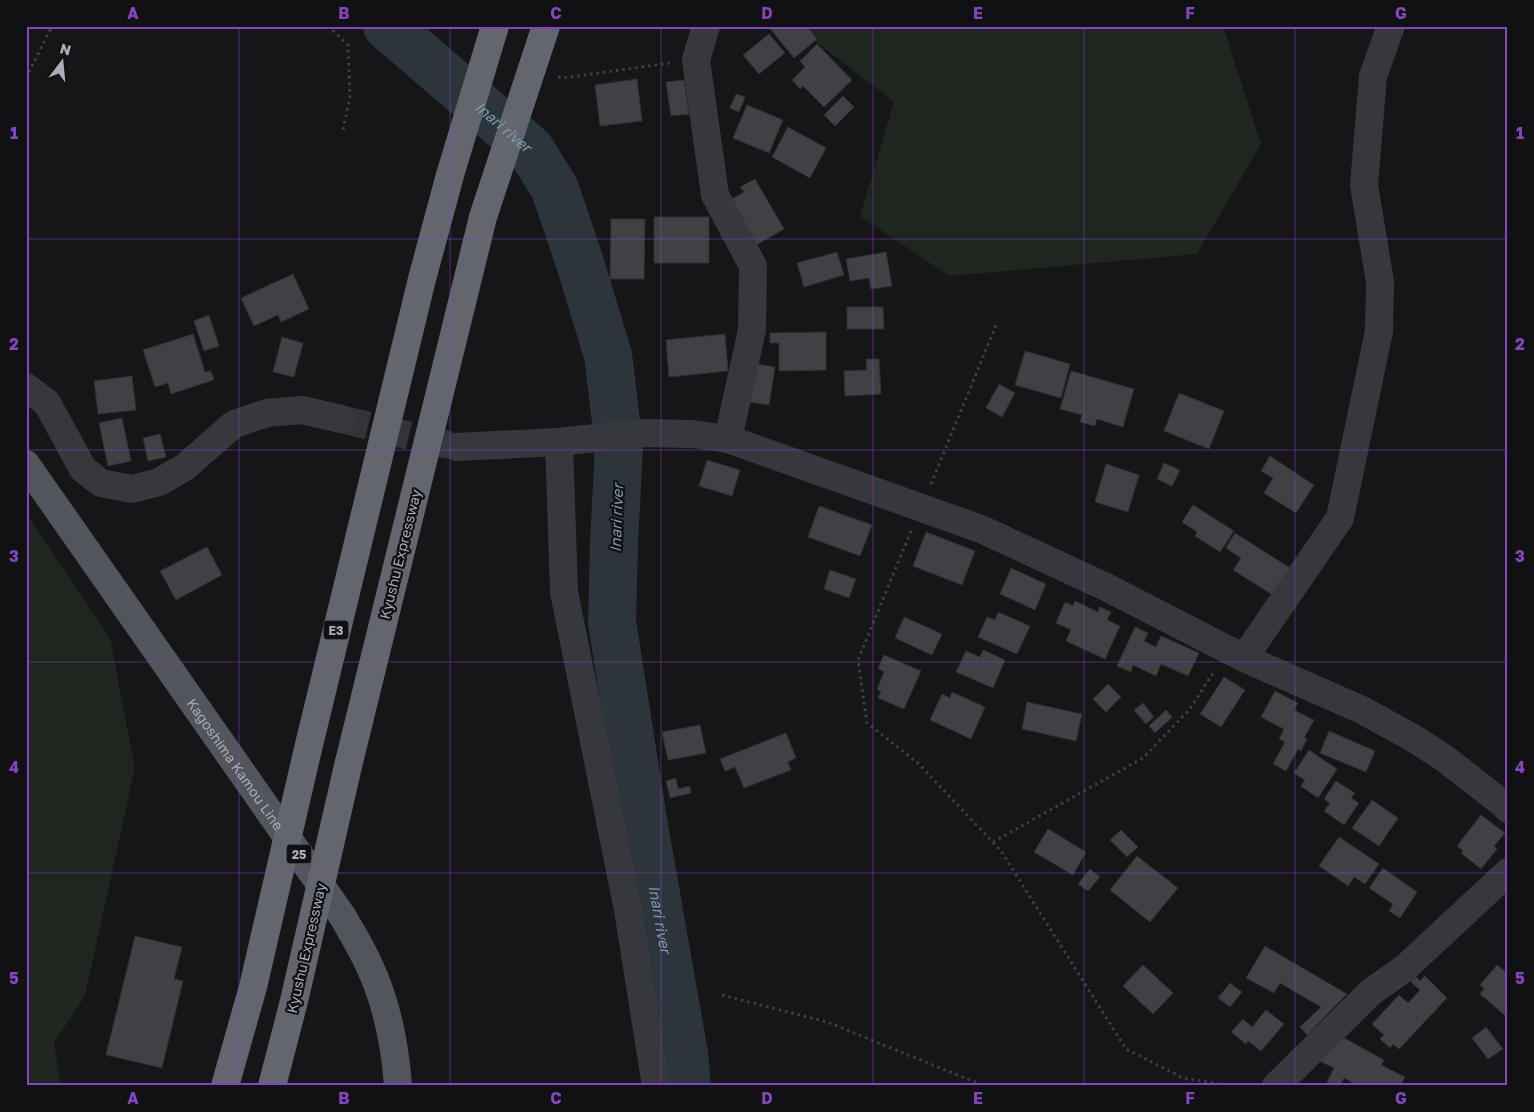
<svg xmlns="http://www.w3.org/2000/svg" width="1534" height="1112" font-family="'Golos Text',sans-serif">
	<rect width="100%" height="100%" fill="#161618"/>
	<path fill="#1e261f" d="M796,26H1223L1261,144L1197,254L949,276L860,216L894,102Z
		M26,513L110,638L135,768L85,996L54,1043L61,1086H26Z"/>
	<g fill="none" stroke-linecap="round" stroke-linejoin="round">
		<path stroke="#2c353c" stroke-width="48" id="s1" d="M387,26L531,150L555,189L579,260L608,355L619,446L614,543L612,622L643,820L684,1054L687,1086"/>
	</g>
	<path fill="#404145" stroke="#303034" d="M768,26H807L817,39L794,58Z
		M769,34L785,53L759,74L743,55Z
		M817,44L852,80L824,107L803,86L800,89L792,80L805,67L800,61Z
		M637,79L642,121L600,126L595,85Z
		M684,80L689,114L671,116L666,82Z
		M736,94L745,97L739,112L730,108Z
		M843,96L854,107L835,126L824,115Z
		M747,105L783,120L769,153L733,138Z
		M788,127L826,148L810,178L772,157Z
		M755,179L784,229L756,245L730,200L744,192L740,187Z
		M654,217H709V263H654Z
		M611,219H645L644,279H610Z
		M837,252L844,275L804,287L797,263Z
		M886,252L892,286L871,289L869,278L850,281L846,259Z
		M293,274L309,309L281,322L278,315L254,326L241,298Z
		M847,307H883L884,329H847Z
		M209,315L219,346L204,351L194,321Z
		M826,332V370L779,371V343H770V333Z
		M193,334L205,372L211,371L214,380L171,394L168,383L155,387L143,350Z
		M725,334L728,371L669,377L666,340Z
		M282,337L303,343L294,377L273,372Z
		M1025,351L1070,364L1061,398L1015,385Z
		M866,359H879L881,394L845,396L844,371L867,370Z
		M756,364L775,367L769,405L749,402Z
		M1071,371L1134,389L1123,427L1097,419L1095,426L1080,422L1082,415L1060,409Z
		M132,376L136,410L98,414L94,381Z
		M999,384L1015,393L1002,417L986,408Z
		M1179,393L1224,411L1209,449L1164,431Z
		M122,418L131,461L108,466L99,423Z
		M160,434L166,457L148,461L143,438Z
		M1270,456L1314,485L1296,513L1264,493L1273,478L1261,471Z
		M707,460L740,470L732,496L699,486Z
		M1164,463L1180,470L1172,486L1157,479Z
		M1106,464L1139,475L1128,512L1095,502Z
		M1193,505L1234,531L1220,552L1195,536L1197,532L1182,522Z
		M819,506L872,525L860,556L808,537Z
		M926,532L975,551L962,585L913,566Z
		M1235,533L1290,568L1273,595L1233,570L1241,558L1226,548Z
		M207,547L222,575L176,600L160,571Z
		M1011,568L1046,584L1035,610L1000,594Z
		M830,570L856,579L849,598L824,589Z
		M1075,601L1098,612L1100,607L1111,612L1107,620L1120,626L1105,659L1066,641L1071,630L1056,623L1065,602L1073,606Z
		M998,612L1030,626L1017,654L978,637L987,617L995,620Z
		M904,617L942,634L932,655L895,638Z
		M1135,627L1148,633L1144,641L1156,647L1161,636L1199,653L1188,676L1161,664L1156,676L1133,665L1131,672L1117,666Z
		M983,650L1005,660L993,688L956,672L966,651L980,657Z
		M884,655L921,671L904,709L878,698L881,692L877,689L884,672L878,668Z
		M1224,677L1245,690L1221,727L1200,714Z
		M1108,684L1121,697L1106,712L1093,699Z
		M1275,691L1298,703L1294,710L1314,720L1304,738L1307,739L1301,751L1298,749L1286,771L1273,764L1285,742L1279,739L1284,729L1261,717Z
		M952,692L985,707L971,739L930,720L942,694L950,698Z
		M1027,702L1082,714L1076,741L1022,729Z
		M1143,703L1154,717L1146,724L1134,710Z
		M1166,710L1172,717L1155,733L1149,726Z
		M700,725L706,753L668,760L662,732Z
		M1329,731L1375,751L1366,772L1320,753Z
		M786,733L796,758L788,762L791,770L744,788L735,767L725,771L720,759Z
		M1309,750L1337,769L1318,798L1301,786L1305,780L1294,773Z
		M676,778L678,789L690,786L691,793L670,798L666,781Z
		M1336,781L1355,793L1351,798L1359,803L1344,825L1324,811L1330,803L1324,799Z
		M1372,800L1398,818L1379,846L1352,828Z
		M1481,815L1505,833L1494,846L1497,849L1481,869L1461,853L1463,851L1457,846Z
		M1048,829L1086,852L1073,875L1034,852Z
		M1121,830L1138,847L1127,857L1110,840Z
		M1339,837L1379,864L1365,884L1354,877L1348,886L1319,866Z
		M1137,856L1178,888L1150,922L1110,890Z
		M1383,868L1417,892L1400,918L1389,911L1393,904L1369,888Z
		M1090,869L1100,877L1088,891L1078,884Z
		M135,936L182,947L174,979L183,981L162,1068L106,1055Z
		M1265,946L1347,994L1307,1035L1300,1027L1321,1007L1280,983L1274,993L1246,978Z
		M1143,965L1173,993L1153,1014L1123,986Z
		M1497,965L1508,974V1018L1480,994L1484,989L1480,985Z
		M1425,976L1447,998L1399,1049L1393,1044L1390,1048L1380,1039L1384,1035L1372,1024L1399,995L1408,1003L1420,990L1411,982L1416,977L1420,981Z
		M1230,983L1242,992L1230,1007L1218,998Z
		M1266,1010L1284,1024L1261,1051L1248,1041L1246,1044L1231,1032L1243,1019L1252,1027Z
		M1486,1027L1503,1049L1488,1059L1472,1038Z
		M1344,1038L1384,1060L1381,1065L1405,1077L1402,1082L1409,1086H1358L1344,1078L1340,1086H1335L1327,1082L1334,1068L1316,1059Z"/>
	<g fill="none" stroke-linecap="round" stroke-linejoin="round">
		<path stroke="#333438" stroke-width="28" stroke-dasharray="28 14" stroke-linecap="butt" d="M341,419L452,446"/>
		<path stroke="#3d3f44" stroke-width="3" stroke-dasharray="2.5 4" stroke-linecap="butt" d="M328,26L348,45L350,97L343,130
			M558,77L563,78L670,63
			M26,78L52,26
			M931,484L996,325
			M911,531L858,660L867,723L919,764L1001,851L1126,1049L1183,1078L1232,1086
			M993,842L1143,758L1190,709L1213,673
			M722,995L827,1022L977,1083L978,1086"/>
		<path stroke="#37383d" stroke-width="28" d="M706,26L696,60L715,195L753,266L752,330L728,439
			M26,387L47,403L83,469L101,483L132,489L159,482L185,467L234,424L267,413L302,410L341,419
			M559,442L564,592L628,910L656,1086
			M456,447L559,442L640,433L692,434L728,439L981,529L1106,587L1244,658L1362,710L1413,738L1444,758L1503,804L1508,809
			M1244,658L1340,518L1379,331L1380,282L1364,185L1373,76L1391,26
			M1276,1086L1371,992L1405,968L1508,872"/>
		<path stroke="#53555c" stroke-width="28" id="s2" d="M26,464L343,917C352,933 362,949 369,965C387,1003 395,1044 398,1086"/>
		<path stroke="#63666e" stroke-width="28" d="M225,1086L253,987L307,753L422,279L450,175L495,26
			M272,1086L294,1001L348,766L483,217L546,26"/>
	</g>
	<path fill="none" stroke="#8446be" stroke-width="1" stroke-opacity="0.55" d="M239,26V1086M450,26V1086M661,26V1086M873,26V1086M1084,26V1086M1295,26V1086M26,239H1508M26,450H1508M26,662H1508M26,873H1508"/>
	<g text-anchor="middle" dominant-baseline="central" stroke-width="4.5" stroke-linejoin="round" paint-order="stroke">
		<g fill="#111113" stroke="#7b7e86" stroke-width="1">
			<rect x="323.5" y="620.5" width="25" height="19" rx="4"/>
			<rect x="286.5" y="844.5" width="25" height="19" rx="4"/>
		</g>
		<g font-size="12" font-weight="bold" fill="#a8adb8">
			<text x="336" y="630">E3</text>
			<text x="299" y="854">25</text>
		</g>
		<g font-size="14" fill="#a8adb8" stroke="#111113">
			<text transform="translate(400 554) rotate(-76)">Kyushu Expressway</text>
			<text stroke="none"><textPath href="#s2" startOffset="366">Kagoshima Kamou Line</textPath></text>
			<text transform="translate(306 948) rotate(-77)">Kyushu Expressway</text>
		</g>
		<g font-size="15" font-style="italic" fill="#7f9bb3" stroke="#111113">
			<text stroke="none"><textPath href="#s1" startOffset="154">Inari river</textPath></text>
			<text transform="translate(616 518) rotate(-88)">Inari river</text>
			<text stroke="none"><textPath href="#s1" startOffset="979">Inari river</textPath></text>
		</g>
	</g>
	<rect width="1534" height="1112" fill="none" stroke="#111113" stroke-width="55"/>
	<g transform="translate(62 62) rotate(16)" stroke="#111113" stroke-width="4" paint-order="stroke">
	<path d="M0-4L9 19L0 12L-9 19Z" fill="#a8adb8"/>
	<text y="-8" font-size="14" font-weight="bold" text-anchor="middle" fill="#a8adb8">N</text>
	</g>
	<rect x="28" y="28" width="1478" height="1056" fill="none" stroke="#8446be" stroke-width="2"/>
	<g font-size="16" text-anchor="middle" font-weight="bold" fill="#8446be">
		<text x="133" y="19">A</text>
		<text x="344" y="19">B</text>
		<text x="556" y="19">C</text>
		<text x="767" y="19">D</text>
		<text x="978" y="19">E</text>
		<text x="1190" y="19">F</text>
		<text x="1401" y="19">G</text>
		<text x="14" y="139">1</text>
		<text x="1520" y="139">1</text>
		<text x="14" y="350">2</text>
		<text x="1520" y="350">2</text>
		<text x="14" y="562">3</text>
		<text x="1520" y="562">3</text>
		<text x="14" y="773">4</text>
		<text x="1520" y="773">4</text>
		<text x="14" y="984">5</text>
		<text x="1520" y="984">5</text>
		<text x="133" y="1104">A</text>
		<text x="344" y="1104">B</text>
		<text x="556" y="1104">C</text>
		<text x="767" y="1104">D</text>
		<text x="978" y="1104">E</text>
		<text x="1190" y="1104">F</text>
		<text x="1401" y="1104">G</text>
	</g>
</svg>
